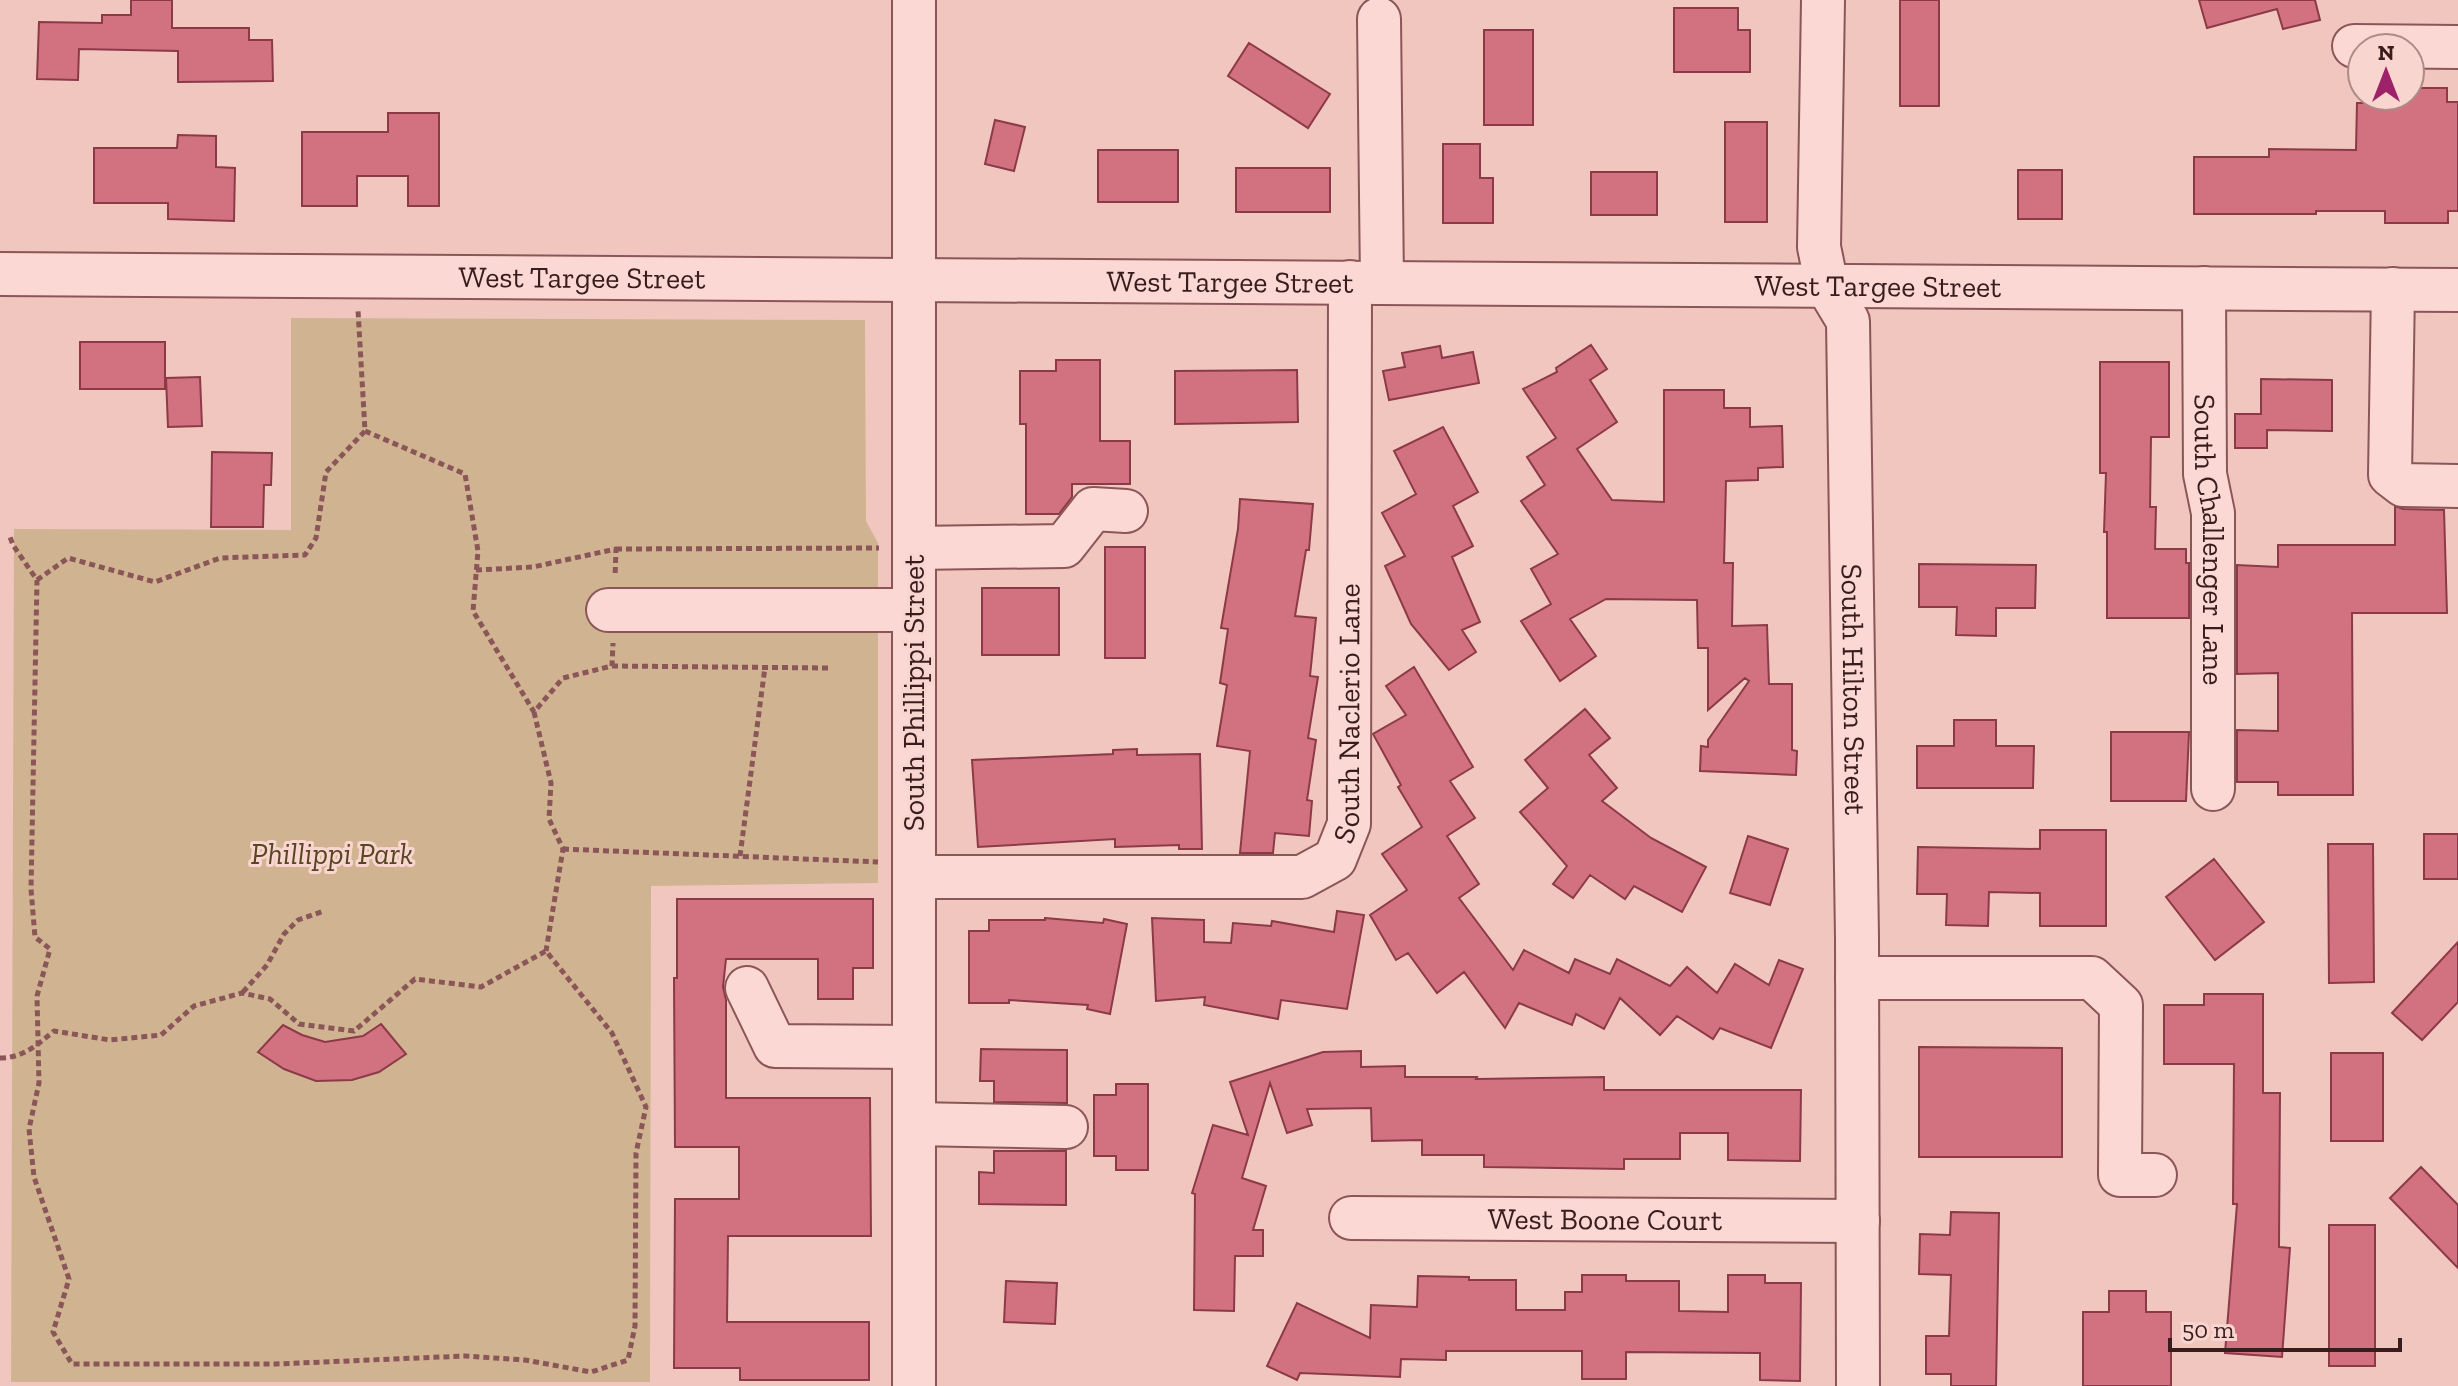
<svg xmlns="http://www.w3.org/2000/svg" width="2458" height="1386" font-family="'Zilla Slab',serif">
	<rect width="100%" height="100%" fill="#f1c6bf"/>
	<path fill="#d0b492" d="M291,318L865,320L866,521L878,543V883L651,886L650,1382H11L14,529L291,530Z"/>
	<path fill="#d27280" stroke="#8c3a48" stroke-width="2" d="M131,0H172V28H249V40H272L273,81L178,82V51L79,49L78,80L37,79L39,22L102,23V15H131Z
		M1900,0H1939V106H1900Z
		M2199,0H2315L2320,20L2283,29L2277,9L2207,28Z
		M1674,8H1738V30H1750V72H1674Z
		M1484,30H1533V125H1484Z
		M1249,43L1330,94L1308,128L1228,76Z
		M2410,88H2447V102H2458V211H2448V223H2385V211H2316V214H2194V157H2269V149L2356,150L2357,103H2387V96H2410Z
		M388,113H439V206H408V176H357V206H302V132H388Z
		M995,120L1025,127L1014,171L985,164Z
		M1725,122H1767V222H1725Z
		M178,135L216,136V167L235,168L234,221L168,219V203H94V148H177Z
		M1443,144H1480V178H1493V223H1443Z
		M1098,150H1178V202H1098Z
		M1236,168H1330V212H1236Z
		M2018,170H2062V219H2018Z
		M1591,172H1657V215H1591Z
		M80,342H165V389H80Z
		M1591,345L1607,369L1590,380L1617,422L1577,449L1612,500L1664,502V390H1724V408H1750V427L1782,426L1783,467L1758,468V480L1726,481L1724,563H1733L1732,626L1767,625L1769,684H1792V750L1797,751L1796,775L1700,771L1701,746L1708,747V740L1749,681L1745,678L1708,710V648H1698L1697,600L1606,599L1570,619L1596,656L1560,681L1521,621L1551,604L1531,569L1558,554L1521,501L1545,485L1527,457L1556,438L1523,389L1557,372L1556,368Z
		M1440,346L1442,358L1473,352L1479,383L1389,400L1383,371L1405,367L1402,353Z
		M1056,360H1100V441H1130V484H1072V497L1059,514H1026V424H1020V371H1056Z
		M2100,362H2169V437H2151L2150,507H2156L2155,549H2186V563H2189V618H2107V532H2104L2106,473H2100Z
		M1297,370L1298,422L1175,424V371Z
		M200,377L202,426L168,427L166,378Z
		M2261,379L2332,380V431L2267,430V448H2235V414H2261Z
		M1443,427L1478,492L1453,506L1473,546L1452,557L1480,622L1462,630L1476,652L1449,670L1411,624L1385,566L1405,556L1382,513L1416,494L1394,451Z
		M212,452L272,453L271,485H264L263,527H211Z
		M1240,499L1313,504L1309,550H1306L1295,616L1316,618L1310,676L1318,677L1308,738L1316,740L1307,800L1312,801L1309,836L1275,833L1273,853H1240L1250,751L1217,746L1227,685L1220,683L1228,629L1221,628L1238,529Z
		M2395,506L2403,509L2444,510L2447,613H2352L2353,795H2278V782H2237V730L2278,731V673L2237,674V565L2278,567V545H2395Z
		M1105,547H1145V658H1105Z
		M1919,564L2036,565L2035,608H1996V636L1956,635L1957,607H1919Z
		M982,588H1059V655H982Z
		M1414,667L1473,767L1450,781L1475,818L1447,836L1479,884L1459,898L1513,970L1524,950L1569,973L1575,959L1610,974L1617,959L1670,986L1687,967L1717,993L1735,964L1769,985L1779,960L1803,969L1771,1048L1720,1028L1713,1039L1677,1016L1660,1035L1620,998L1604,1029L1576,1014L1572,1025L1519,1003L1505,1028L1464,972L1437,993L1408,953L1396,960L1370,915L1407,890L1382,854L1422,827L1398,787L1401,785L1373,734L1406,715L1386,686Z
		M1585,709L1610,738L1589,755L1617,788L1602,801L1651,838L1706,867L1682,912L1634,886L1625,899L1590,875L1573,898L1553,884L1567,866L1520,812L1548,788L1525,760Z
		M1954,720H1996V746H2034L2033,788H1917V746H1954Z
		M2111,732H2189L2186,801H2111Z
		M1137,749V755L1200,754L1202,849H1179V845L1115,847V839L978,847L972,760L1113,754V750Z
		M2040,830H2106V926H2040V893L1989,892L1988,926L1946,925L1947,894H1917L1918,847L2040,849Z
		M2424,834H2458V879H2424Z
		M1748,836L1788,849L1770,905L1730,893Z
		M2328,844H2373L2374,982L2329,983Z
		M2214,859L2264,922L2215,960L2166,897Z
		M677,899H873V968H853V999H818V959H726L723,987L726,1000V1098H870L871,1236H728L727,1322H869V1380H740V1368H674L675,1199H739V1147H675L674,978H677Z
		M1337,911L1364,915L1347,1009L1281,1000L1278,1019L1204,1005L1205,997L1156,1001L1152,918L1204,920V942L1231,943L1233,923L1271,926L1272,921L1334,932Z
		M1045,918L1103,923L1104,919L1127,924L1110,1014L1087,1009L1088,1005L1009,1000V1003H969V931H989V920H1045Z
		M2458,942V1002L2422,1040L2392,1013Z
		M2204,994H2263V1093H2280L2279,1247L2290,1248L2282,1357L2225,1353L2237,1204H2233L2234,1064H2164V1005H2204Z
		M381,1024L406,1054L379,1072L352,1080L316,1081L284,1069L258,1052L283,1025L302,1035L325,1042L363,1036Z
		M1919,1047L2062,1048V1157H1919Z
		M981,1049L1067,1050V1103L994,1102V1081H980Z
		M1361,1051V1067L1405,1066V1077H1477L1476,1079L1604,1077V1090H1801L1800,1161L1728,1160V1133H1680V1159H1624V1169L1484,1167V1155H1422V1140L1372,1141L1371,1108L1307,1109L1312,1125L1287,1133L1270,1083L1242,1178L1266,1186L1253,1230H1263V1256H1235L1234,1311L1194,1310L1195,1194L1192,1193L1213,1125L1248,1135L1230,1082L1323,1052Z
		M2331,1053H2383V1141H2331Z
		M1116,1084H1148V1170H1116V1156H1094V1095H1116Z
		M994,1151H1066V1205L979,1204V1172L994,1173Z
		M2421,1167L2458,1205V1268L2390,1198Z
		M1951,1212L1999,1213L1996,1386H1951V1374H1926V1336H1949L1951,1275L1919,1274L1920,1234L1950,1235Z
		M2329,1225H2375V1366H2329Z
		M1582,1275H1626V1281H1679V1311L1728,1312V1275H1765V1283H1801L1800,1381L1760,1380V1353L1626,1352V1379H1582V1351H1446V1360L1401,1359L1400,1377L1300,1373L1297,1380L1267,1366L1297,1303L1370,1338L1371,1305L1417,1307L1418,1276L1469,1277V1280H1516V1310H1565V1292H1582Z
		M1006,1281L1057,1283L1055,1324L1004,1322Z
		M2109,1291H2146V1312H2171V1386H2083V1312H2109Z"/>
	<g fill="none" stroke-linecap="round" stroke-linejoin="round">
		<g stroke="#8b5658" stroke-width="46">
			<g id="minor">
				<path id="s1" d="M1823,0L1819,247L1827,286L1848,321L1857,938L1858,1386"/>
				<path d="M1379,19L1382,282"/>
				<path d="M2354,46L2458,47"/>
				<path id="s2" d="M0,274L2458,290"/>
				<path id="s3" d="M2204,288L2205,474L2213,513V789"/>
				<path d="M2393,289L2390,475L2403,485L2458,486"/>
				<path d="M914,548L1064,546L1093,509L1126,511"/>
				<path d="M608,610H914"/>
				<path id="s4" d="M914,877H1302L1335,859L1349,824L1350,282"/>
				<path d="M1857,978H2092L2121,1005L2120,1175H2155"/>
				<path d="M747,988L775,1046L914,1047"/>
				<path d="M914,1124L1066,1127"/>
				<path id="s5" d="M1351,1218L1858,1221"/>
				<path d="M914,1386V0"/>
			</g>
		</g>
		<path stroke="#8b5658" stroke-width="5" stroke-dasharray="6 4" stroke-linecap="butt" d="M365,431L465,474L478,551L473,611L534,712L563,678L612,666L613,643
			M616,549L879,548
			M476,570L533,567L616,549L615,577
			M37,580L68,558L155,582L220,558L305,555L316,538L326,472L365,431L358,310
			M612,666L829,668
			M534,712L551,783L549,819L563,849L546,951
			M563,849L878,862
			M740,856L765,667
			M243,992L267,965L284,934L298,920L324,911
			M0,1058C23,1058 37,1045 54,1031L110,1040L161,1035L194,1006L242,993L270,999L299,1024L354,1031L415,979L481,987L546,951L612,1033L646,1107L636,1153L635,1326L628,1360L591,1372L525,1360L465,1356L276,1364H72L53,1332L69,1279L34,1177L29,1129L39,1083L37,996L50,949L35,937L31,889L37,580L13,545L10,537"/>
		<use href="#minor" stroke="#fbd8d3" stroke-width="42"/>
	</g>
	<g text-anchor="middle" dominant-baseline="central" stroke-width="6" stroke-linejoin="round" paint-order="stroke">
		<g font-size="30" fill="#391c1e" stroke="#f8d5cf">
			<text stroke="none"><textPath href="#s2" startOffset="582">West Targee Street</textPath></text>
			<text stroke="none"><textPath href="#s2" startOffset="1230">West Targee Street</textPath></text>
			<text stroke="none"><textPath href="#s2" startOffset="1878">West Targee Street</textPath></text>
			<text stroke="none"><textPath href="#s3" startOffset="252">South Challenger Lane</textPath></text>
			<text stroke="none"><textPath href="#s1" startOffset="696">South Hilton Street</textPath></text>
			<text transform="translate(914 693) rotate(-90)">South Phillippi Street</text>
			<text stroke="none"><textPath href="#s4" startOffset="574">South Naclerio Lane</textPath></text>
			<text stroke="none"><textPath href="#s5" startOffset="254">West Boone Court</textPath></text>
		</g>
		<g font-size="30" font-style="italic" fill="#574621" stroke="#f8d5cf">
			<text x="332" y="854">Phillippi Park</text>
		</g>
	</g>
	<g transform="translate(2386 72)"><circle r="38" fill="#f8d5cf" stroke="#ac8b88" stroke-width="2"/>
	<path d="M0-6L14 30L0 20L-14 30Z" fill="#9e2269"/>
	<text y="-12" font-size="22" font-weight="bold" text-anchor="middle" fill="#391c1e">N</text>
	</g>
	<path d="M2170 1338v12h230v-12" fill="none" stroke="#391c1e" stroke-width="4"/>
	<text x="2182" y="1338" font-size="24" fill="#391c1e" stroke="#f8d5cf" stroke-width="6" paint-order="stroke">50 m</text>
</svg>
